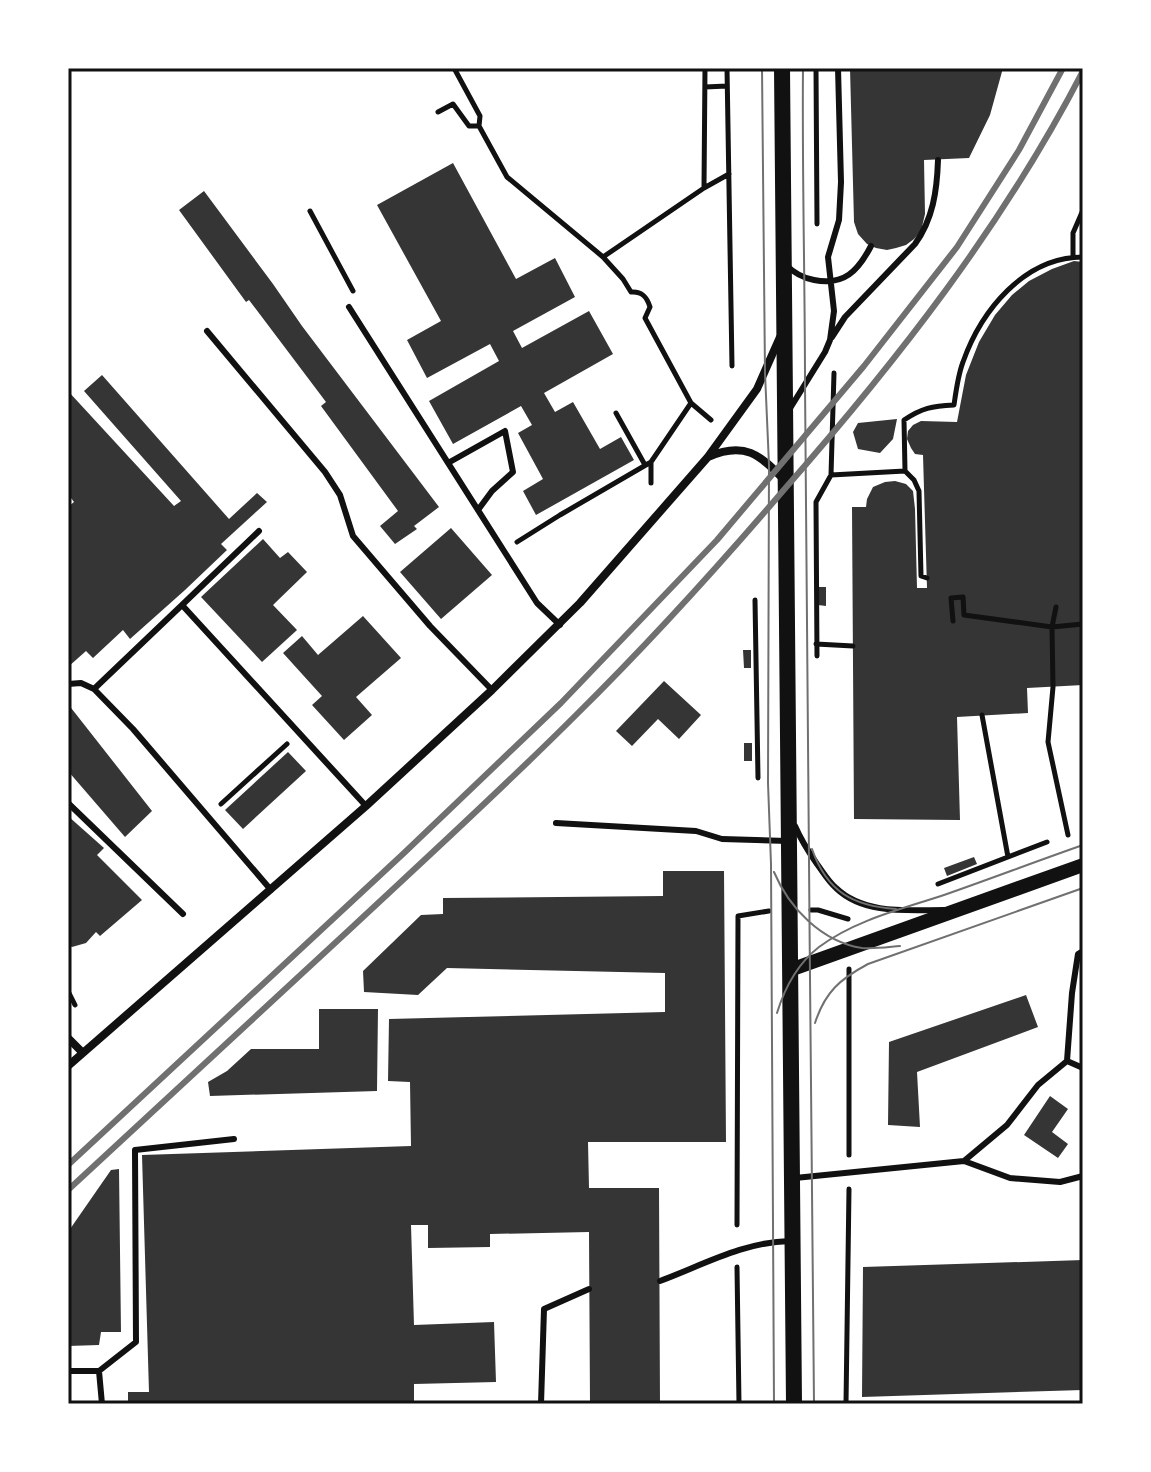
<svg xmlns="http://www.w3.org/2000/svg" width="1151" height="1472" font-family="Montserrat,sans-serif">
	<rect width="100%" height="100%" fill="#fff"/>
	<path fill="#353535" d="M850,68H1003L990,115L969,158L924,160L925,214L921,231L914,239L906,245L896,248L887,250L876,248L867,244L858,234L854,222Z
		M453,163L516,279L555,258L575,297L513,331L522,348L589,311L613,354L544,393L555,412L573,402L600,449L621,437L634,460L536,515L523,491L543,479L518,433L532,425L521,406L453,444L429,401L499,361L490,344L427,378L407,340L441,321L377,205Z
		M204,191L273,284L302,326L439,507L414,526L417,529L395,544L380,526L398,511L321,406L326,402L249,300L246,302L179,210Z
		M1074,261L1083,262V685L1027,688L1028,713L957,717L960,820L854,819L852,507H866L867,499L873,487L885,482L895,481L906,484L913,491L915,509L917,588H927L923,455L915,454L911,448L907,439L908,431L913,425L921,421L957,422L966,375L979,342L995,315L1012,295L1029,281L1052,269Z
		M102,375L229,519L257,493L267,502L221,544L227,550L185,590L130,639L123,630L93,658L86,651L68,667V507L74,502L68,494V391L174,506L181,501L84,391Z
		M897,419L893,439L880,453L858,449L853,432L858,423Z
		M451,528L492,575L441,619L400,572Z
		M263,539L280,558L288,552L307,572L273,605L297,630L262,662L201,597Z
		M818,587H826V606L818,605Z
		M363,616L401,658L356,697L372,715L344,740L312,705L322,696L283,653L302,636L318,655Z
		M743,650H751V668H744Z
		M664,681L701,715L679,739L658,719L632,746L616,731Z
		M68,704L152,811L125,837L68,771Z
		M744,743H752V761H744Z
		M288,752L306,771L243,829L225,810Z
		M68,816L104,848L97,855L142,900L100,936L96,932L86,943L72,947L68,945Z
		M974,857L977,864L947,876L944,868Z
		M663,871H724L726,1142H588L589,1188H659L660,1404H590L589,1232L490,1234V1247L428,1248V1225H411L414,1325L494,1322L496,1382L414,1384V1404H128V1392H149L142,1155L411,1146L410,1082L388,1081L389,1019L665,1012V973L447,968L418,995L364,992L363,971L421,915L443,914V898L663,896Z
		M1026,995L1038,1027L917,1072L920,1127L888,1125L889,1042Z
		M319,1009H378L377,1091L210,1096L208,1082L227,1071L251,1049H319Z
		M1050,1096L1068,1109L1052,1132L1068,1144L1058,1158L1024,1135Z
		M119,1169L121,1332H101L99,1345L68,1346V1232L111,1170Z
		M1083,1260V1390L862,1397L863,1267Z"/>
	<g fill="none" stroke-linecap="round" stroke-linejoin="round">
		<path stroke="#111" stroke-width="5" d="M454,68L480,116L479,126L507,177L603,257L623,279L631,292C642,291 647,297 650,307L645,318L691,403L711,420
			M727,68L732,366
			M816,68L817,224
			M705,87L727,86
			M438,112L453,104L469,126H479
			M704,187L705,68
			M310,211L353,291
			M603,257L704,188L729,174
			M1073,257V233L1083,210
			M616,413L645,465
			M651,463V483
			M905,471L914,480L919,491L921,576L927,578
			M831,475L905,471L904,420C922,408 932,406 954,405C956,391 958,375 963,362C981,311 1024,257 1083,257
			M517,542L560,515L651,462L691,403
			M755,600L758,778
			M1056,607L1052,627L1053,687L1048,742L1068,835
			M953,621L951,598L963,597L964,615L1052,627L1083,624
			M816,644L853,646
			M817,656L816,502L831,475L834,373
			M982,715L1008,857
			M221,804L287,744
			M938,884L1047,842
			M811,910H818L848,919
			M68,991L75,1005
			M849,1155V969
			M737,1225L738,916L769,911
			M737,1267L739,1404
			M846,1404L849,1189"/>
		<path stroke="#111" stroke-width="6" d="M786,265C794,273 803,278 814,280C844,286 858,271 871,246
			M349,307L537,603L560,625
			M207,331L325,472L340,495L353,536L430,626L492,690
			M832,337L845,317L915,244C933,219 937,191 938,160
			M789,410L825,352L830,340L834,311L828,257L839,220L841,182L838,68
			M448,463L505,431L513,472L492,491L478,510
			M182,605L259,531
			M68,684L81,683L94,689L133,729L271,890
			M94,689L182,605L366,806
			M68,803L183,914
			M556,823L696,831L722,839L788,841
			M795,826C801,840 808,851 817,864C823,872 828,881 836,888C864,915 909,910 944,910
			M1067,1061L1072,993L1078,954L1083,951
			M964,1161L1007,1125L1038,1085L1067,1061L1083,1068
			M795,1178L964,1161L1010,1178L1060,1182L1083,1176
			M660,1281C703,1265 743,1242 790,1241
			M68,1371H99L102,1404
			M99,1371L136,1342L135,1150L234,1139
			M541,1404L544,1309L589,1289"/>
		<path stroke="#111" stroke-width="8" d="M708,457C744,441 760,454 785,481
			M68,1038L83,1053
			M68,1066L366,806L492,690L580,603L707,458L757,389L780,337"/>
		<path stroke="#111" stroke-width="14" d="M790,970L1083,865"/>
		<path stroke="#111" stroke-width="16" d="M782,68L794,1404"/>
		<path stroke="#707070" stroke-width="2" d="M762,68L765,373L769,465L768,783L771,864L774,1404
			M803,68C802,173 805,278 805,384C806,724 812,1064 814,1404
			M812,849C827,892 853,906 896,909
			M774,872C789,908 822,942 862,948C874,949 888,947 900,946
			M777,1013C785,987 797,964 819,947C855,920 902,909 944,895C990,879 1037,861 1083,845
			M815,1023C825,992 840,979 868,964L1083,888"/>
		<path stroke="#707070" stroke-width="6" d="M68,1165L404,853L561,703L717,540L864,366L957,247L1019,150L1063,68
			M68,1190C161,1104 255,1017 348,931C424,860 501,790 575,716C647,645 716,569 782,492C896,362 1003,226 1083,71"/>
	</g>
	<rect width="1151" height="1472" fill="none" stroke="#ffffff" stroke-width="140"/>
	<rect x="70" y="70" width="1011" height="1332" fill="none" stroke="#111" stroke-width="3"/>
</svg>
